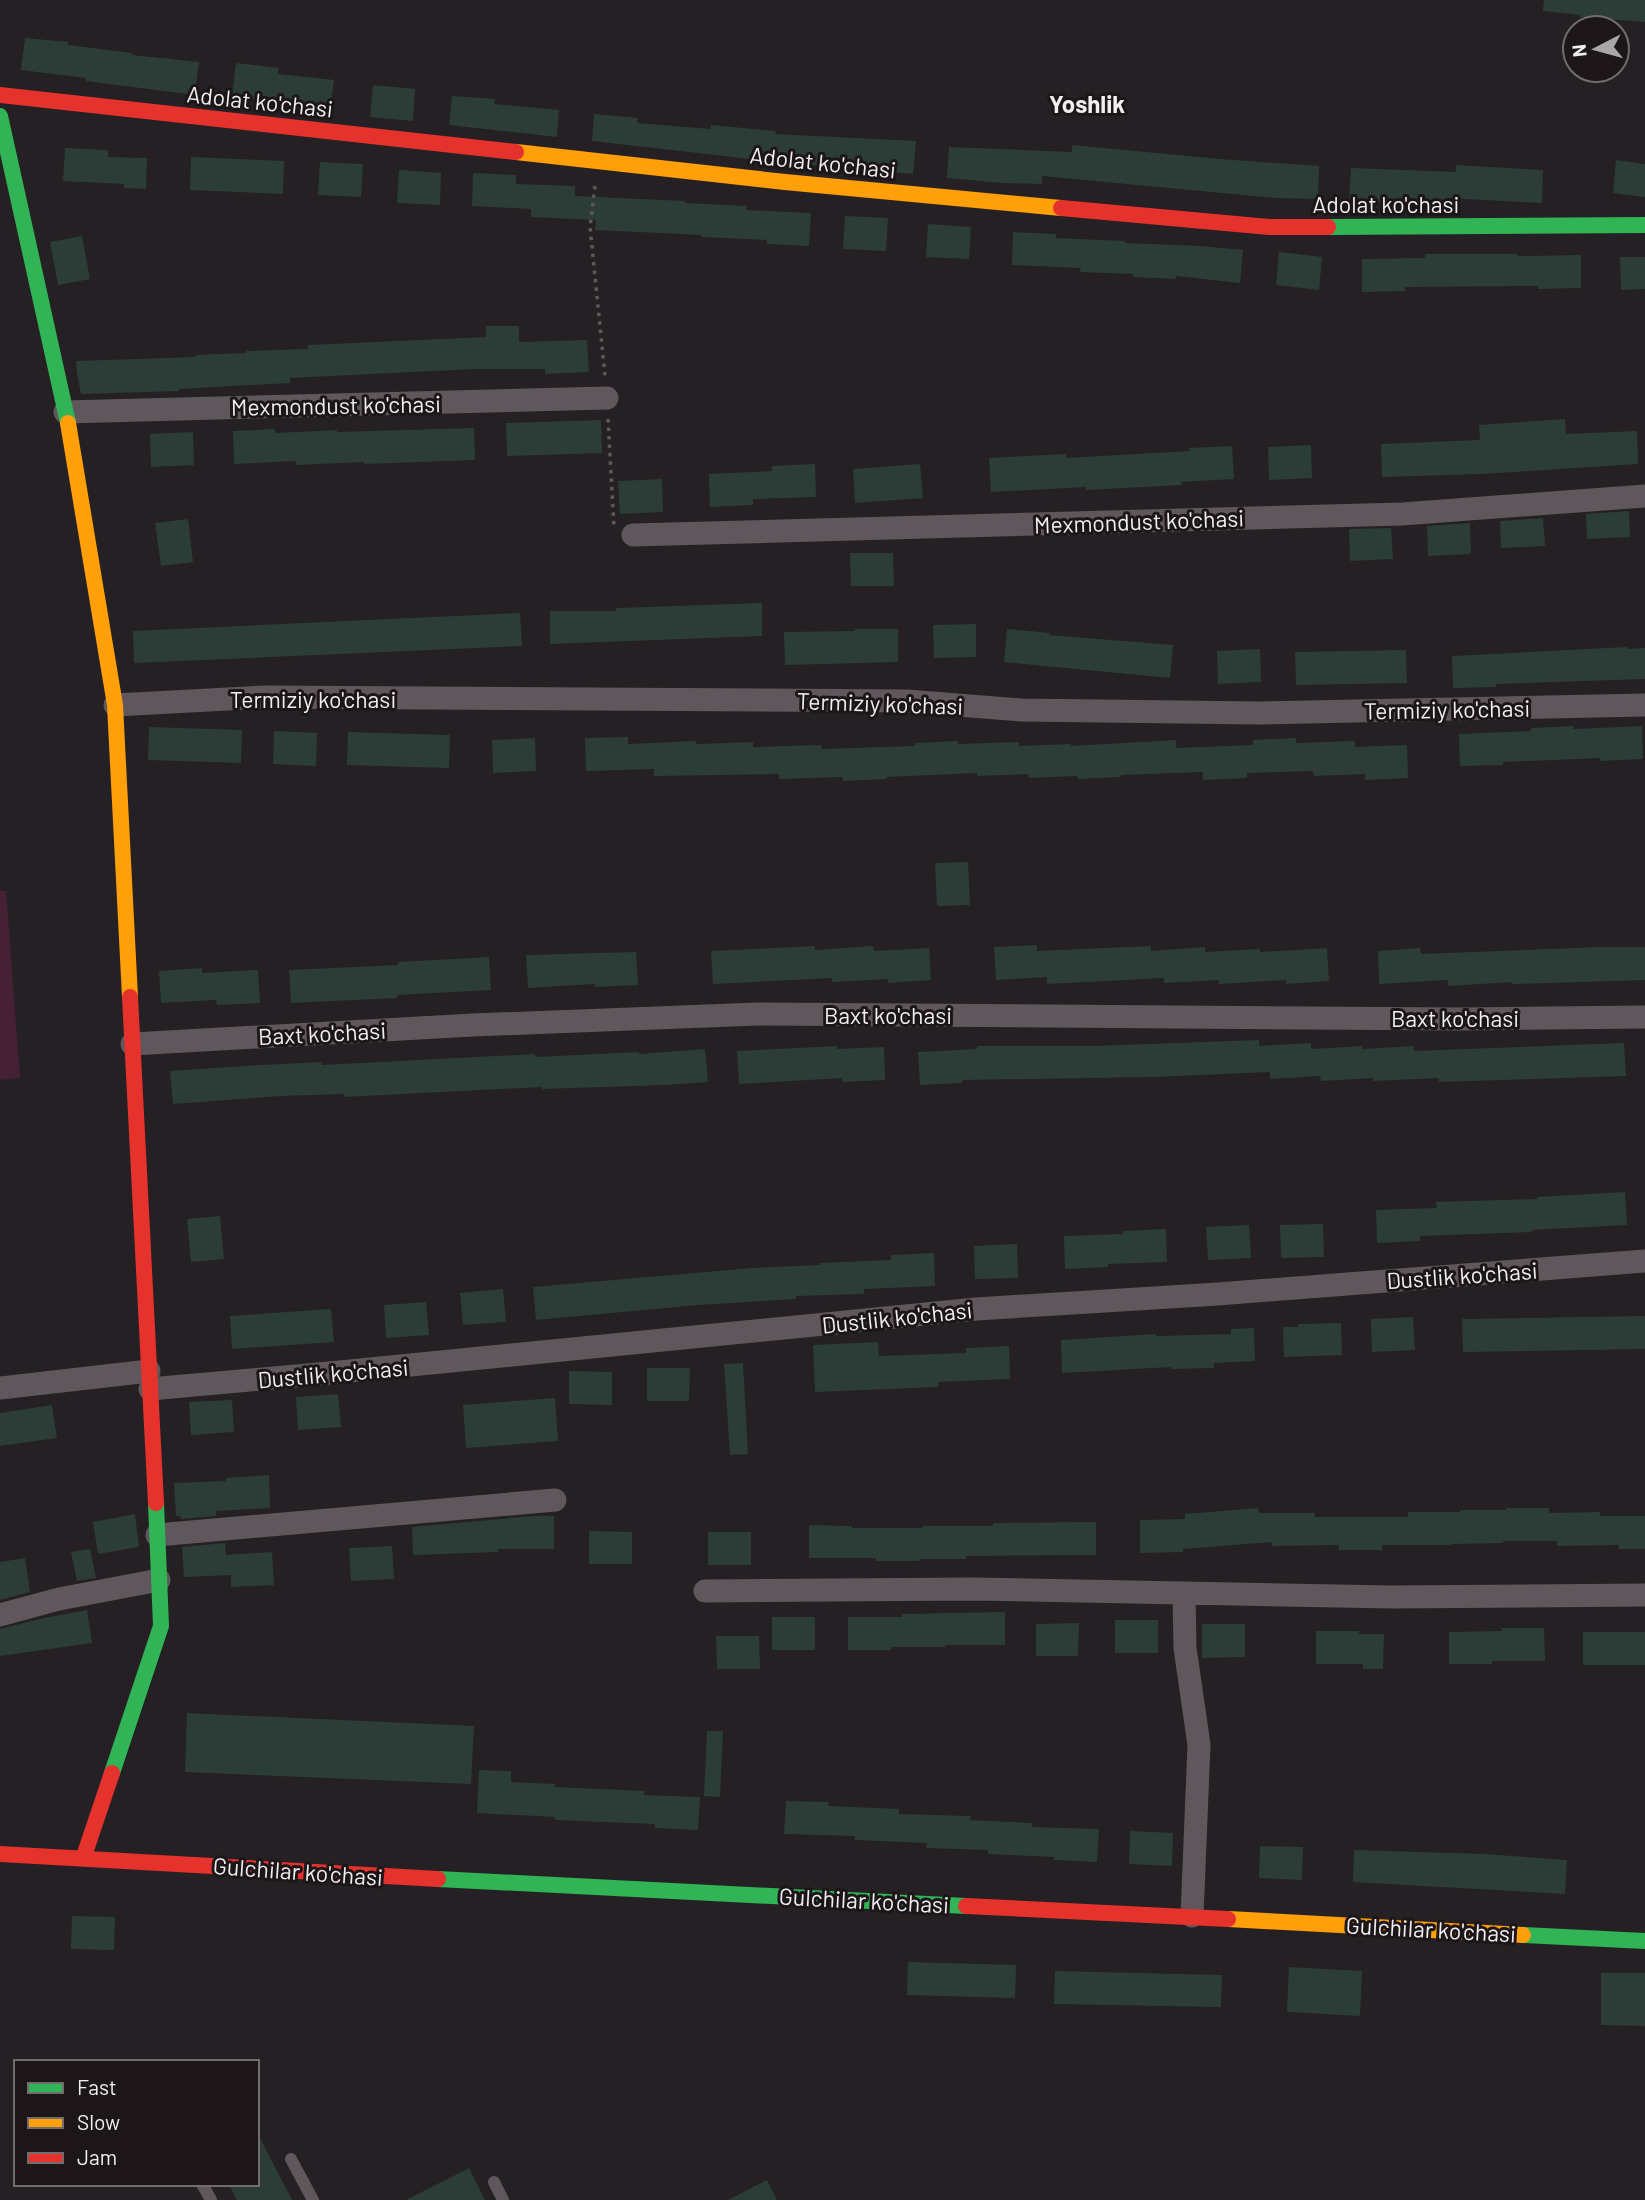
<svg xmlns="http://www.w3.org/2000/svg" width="1645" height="2200" font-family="Barlow,sans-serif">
	<rect width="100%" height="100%" fill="#252023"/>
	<path fill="#462035" d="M0,891H6L20,1078L0,1080Z"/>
	<path fill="#2c3d37" d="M1544,0H1645V22L1580,17V15L1543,11Z
		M25,38L68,42V45L132,53V55L199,62L195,95L86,81V78L21,70Z
		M236,63L279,68L278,74L334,80L330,112L287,107L288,103L232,96Z
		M373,85L415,89L413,121L370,117Z
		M452,96L495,99L494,104L559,110L557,137L449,125Z
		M594,114L638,118L637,123L710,129L711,125L776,131L775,134L916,141L913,174L787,163L592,141Z
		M1072,145L1220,159L1319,166L1318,199L1275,198L1042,176V184L1003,183L947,178L949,147L1072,152Z
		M65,148L108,150V157L147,158L146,189L124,188V184L63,181Z
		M191,157L284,161L283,194L190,190Z
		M1616,160L1645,164V197L1613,193Z
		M320,162L363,164L361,197L318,195Z
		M1456,165L1543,170L1542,203L1448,198V205L1349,201L1351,168L1456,172Z
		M399,170L441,173L440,205L397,203Z
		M473,173L516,175V184L575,186V196L685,201V203L747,206L746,210L811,213L809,246L767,244V240L702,237V235L595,230L596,220L531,217V209L472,206Z
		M845,216L888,218L886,251L843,249Z
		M928,224L971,227L969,259L926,257Z
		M1013,232L1056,234V238L1125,241V243L1201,246L1243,250L1240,283L1176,276V279L1133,277V274L1080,272L1081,268L1012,265Z
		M82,236L90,279L58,285L50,242Z
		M1279,252L1322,257L1319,290L1276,285Z
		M1425,254H1517V256L1581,255V288L1538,289V286L1405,287V291L1362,292V259L1425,258Z
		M1620,257H1645V289L1621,290Z
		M486,326H519V342L587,340L589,372L545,374V369H474L290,378V383L179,389V391L81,394L77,373L76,361L196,357L195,355L246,353V351L308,349V345L486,337Z
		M1565,419L1566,434L1637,431L1638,464L1482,474L1382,477L1381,444L1480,440L1479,425Z
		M601,420L602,453L507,456L506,423Z
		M474,428L475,460L364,464V462L296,465V461L234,464L233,431L275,429V433L337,430V432Z
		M193,432L194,465L151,467L150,434Z
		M1311,445L1312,478L1269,480L1268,447Z
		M1232,446L1234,479L1181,482L1182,485L1086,490V487L991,492L989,458L1066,454V458L1190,451L1189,448Z
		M815,464L816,497L753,499V505L710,507L709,474L772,471V466Z
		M920,464L923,498L855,503L853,469Z
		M662,479L663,512L620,514L618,481Z
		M1629,511L1630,537L1587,539L1586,514Z
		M1543,518L1545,546L1501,548L1500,521Z
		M188,519L193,562L161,566L155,523Z
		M1470,523L1471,554L1428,556L1427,526Z
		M1391,528L1393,559L1350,561L1349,529Z
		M850,553H893L894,586H851Z
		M762,603V636L550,644V611H616V608Z
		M520,613L522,646L134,663L133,631Z
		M976,624V657L934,658L933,625Z
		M855,629H898V662L785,665L784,632L855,631Z
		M1007,629L1050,633L1049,635L1173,645L1170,678L1004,662Z
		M1627,647V649L1645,648V679L1496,684V687L1453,688L1452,656Z
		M1260,649L1261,682L1218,684L1217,651Z
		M1406,650L1407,683L1296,685L1295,652Z
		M1573,726L1574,729L1642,726L1643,759L1600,761V758L1503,762V765L1460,766L1459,734L1531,731V728Z
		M149,727L242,730L241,763L148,760Z
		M274,731L317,733L316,766L273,764Z
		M348,732L450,735L449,768L347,765Z
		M628,737V744L696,741V744L753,742V747L821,745V749L915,746V743L958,741V744L1019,742V746L1071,744V746L1176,740V748L1253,745V740L1296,738V743L1355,741V747L1407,745L1408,778L1365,780V774L1314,776L1313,771L1247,773V778L1203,780V772L1121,775V777L1078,779V776L1029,778L1028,774L977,776V773L886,777L887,779L843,781V777L779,779V774L654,776V769L586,771L585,738Z
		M535,738L536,771L493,773L492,740Z
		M968,862L970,905L937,906L935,863Z
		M1037,945V951L1151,946V951L1205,947V952L1260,949V952L1327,948L1329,981L1286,984V980L1219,984V980L1164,983V978L1047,984V977L996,980L994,947Z
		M815,946V950L873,946L874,951L929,948L931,980L888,983V979L832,982V978L713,984L711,951Z
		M1600,947H1645V980L1512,984V982L1448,986V980L1379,984L1378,951L1420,948L1421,954Z
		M636,952L638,985L595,987V984L528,988L526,955Z
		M489,957L491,990L397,995V998L291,1003L289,970L398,965V962Z
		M202,968V973L258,970L260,1003L217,1005L216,1000L161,1003L159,971Z
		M1259,1040V1046L1311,1043V1049L1362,1046V1049L1414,1046V1051L1624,1043L1626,1076L1439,1082V1078L1373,1081V1078L1321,1081L1320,1076L1270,1079V1072L1153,1077L962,1080V1083L920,1085L918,1052L977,1049V1046H1093Z
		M837,1046V1049L884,1047L885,1080L843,1082L842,1078L739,1084L737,1051Z
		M705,1049L708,1082L665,1085L542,1089V1087L345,1097L344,1094L280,1096L173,1104L170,1071L261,1065L321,1062L322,1065L535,1054V1057L639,1052V1054Z
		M1625,1192L1627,1225L1532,1230V1232L1420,1236V1241L1377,1243L1376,1210L1437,1208L1436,1202L1537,1199V1197Z
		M220,1216L224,1259L191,1262L187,1219Z
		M1323,1224L1324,1257L1281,1258L1280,1225Z
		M1249,1225L1251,1258L1208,1260L1206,1227Z
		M1166,1229L1167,1262L1108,1264V1267L1065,1269L1064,1236L1123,1234V1231Z
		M1017,1244L1018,1278L975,1279L974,1246Z
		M934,1253L935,1286L864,1289V1294L796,1296V1299L698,1305L536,1320L533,1287L752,1268L820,1265V1263L891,1260V1255Z
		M503,1289L506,1322L463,1325L460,1293Z
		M426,1302L429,1335L386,1338L384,1305Z
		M331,1309L334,1342L232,1349L230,1316Z
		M1645,1316V1349L1463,1352L1462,1319Z
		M1413,1317L1415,1350L1372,1352L1371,1319Z
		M1341,1323L1342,1355L1284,1357L1283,1327H1298V1324Z
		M1254,1328L1255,1361L1214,1363V1368L1171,1369V1367L1062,1373L1061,1340L1156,1334V1336L1231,1334V1329Z
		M878,1342L879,1356L966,1353V1348L1009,1346L1010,1379L938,1382V1387L815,1392L813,1345Z
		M743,1363L748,1454L730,1455L724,1364Z
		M647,1368H690L689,1401H647Z
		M569,1371L612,1372V1405L569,1404Z
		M338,1394L341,1427L298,1430L296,1397Z
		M555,1398L558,1441L466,1448L463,1405Z
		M232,1400L234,1432L191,1435L189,1402Z
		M52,1405L57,1438L0,1446V1413Z
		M269,1475L270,1508L216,1511V1516L181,1519L180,1516H176L174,1483L226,1481V1478Z
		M1258,1508L1259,1513H1315V1517H1408V1512H1460V1510H1506V1508H1549V1513L1600,1512V1516H1645V1549H1619V1545L1557,1546V1541H1503V1543L1451,1544V1545H1382V1550H1339V1545L1272,1546V1542L1183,1549V1552L1140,1553V1520L1185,1519V1514Z
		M135,1514L139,1547L98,1554L93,1522Z
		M534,1516H554V1549H498V1552L413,1555L412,1527Z
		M1096,1522V1555L966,1556V1559H919V1561H876V1558H809V1525L852,1526V1528H923V1526H993V1523Z
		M589,1531L632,1532V1564H589Z
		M708,1532H751V1565H708Z
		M225,1543L226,1555L272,1552L274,1585L231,1587V1575L184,1577L182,1547Z
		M392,1546L394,1579L351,1581L349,1548Z
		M90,1549L96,1578L77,1581L71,1552Z
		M25,1558L30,1592L0,1600V1562Z
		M87,1610L92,1643L0,1656V1629L44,1618Z
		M1005,1612V1645H945V1647H891V1650H848V1617H902V1614Z
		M772,1617H815V1650H772Z
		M1115,1620H1158V1653H1115Z
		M1079,1623L1078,1656H1036V1624Z
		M1202,1624H1245V1657L1202,1658Z
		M1501,1628H1544L1545,1661H1492V1664H1449V1632L1502,1631Z
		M1316,1631H1359V1634H1384L1383,1669H1363V1664H1316Z
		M1583,1632H1645V1665H1583Z
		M716,1636H759L760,1669H717Z
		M187,1713L474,1726L471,1784L185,1772Z
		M707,1731H723L720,1797L704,1796Z
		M479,1770L511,1771V1782L555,1784V1787L645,1791L644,1795L700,1797L698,1830L655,1828V1824L555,1820V1817L477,1813Z
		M786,1801L829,1802L828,1806L899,1809V1814L971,1816L970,1820L1032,1823V1827L1099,1829L1097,1862L1054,1860V1857L988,1854V1850L926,1848L927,1843L855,1840V1836L784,1834Z
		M1130,1831L1173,1833L1172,1866L1129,1864Z
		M1260,1846L1303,1847L1302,1880L1259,1878Z
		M1354,1850L1484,1854L1567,1860L1565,1894L1353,1882Z
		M72,1916L115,1917L114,1950L71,1949Z
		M908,1962L1016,1965L1015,1998L907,1995Z
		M1289,1967L1362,1971L1360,2016L1287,2012Z
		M1055,1971L1222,1975L1221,2007L1054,2004Z
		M1601,1973H1645V2026L1601,2025Z
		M257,2132L292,2200H237L229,2184H257Z
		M469,2168L485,2200H406Z
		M767,2180L777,2200H728Z"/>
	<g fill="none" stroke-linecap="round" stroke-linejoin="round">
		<path stroke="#5e575b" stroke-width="3.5" stroke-dasharray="3.5 5" stroke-linecap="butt" d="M595,186L590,227L605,376
			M608,419L614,527"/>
		<path stroke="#60575c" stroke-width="12" d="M291,2159L313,2200
			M494,2182L503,2200
			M202,2184L211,2200"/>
		<path stroke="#60575c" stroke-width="23" d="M65,412L607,398
			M633,535L1402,514L1645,496
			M115,705L266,697L907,701L1021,710L1259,713L1645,705
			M132,1044L473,1025L758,1014L1460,1019L1645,1017
			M0,1388L149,1371
			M150,1389L340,1372L976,1309L1218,1294L1645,1261
			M157,1535L555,1500
			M705,1591L973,1589L1392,1597L1645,1595
			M1184,1593L1185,1648L1199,1745L1192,1916
			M0,1615L59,1599L159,1580"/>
		<path stroke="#30b455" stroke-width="16" d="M0,116L68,423
			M1328,227L1645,225
			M112,1773L161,1626L156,1503
			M438,1879L966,1906
			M1523,1935L1645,1941"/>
		<path stroke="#ff9f0a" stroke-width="16" d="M516,152L785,182L1061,208
			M68,423L115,705L130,997
			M1228,1919L1523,1935"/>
		<path stroke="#e5322d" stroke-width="16" d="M0,95L516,152
			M1061,208L1269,227H1328
			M130,997L156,1503
			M0,1854L438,1879
			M84,1856L112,1773
			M966,1906L1228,1919"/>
	</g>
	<g text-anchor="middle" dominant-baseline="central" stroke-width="6" stroke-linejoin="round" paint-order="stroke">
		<g font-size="23" fill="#f2edf0" stroke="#1c1619">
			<text transform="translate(260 101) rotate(6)">Adolat ko'chasi</text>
			<text transform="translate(823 162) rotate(6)">Adolat ko'chasi</text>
			<text x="1386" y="204">Adolat ko'chasi</text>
			<text transform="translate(336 405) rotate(-1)">Mexmondust ko'chasi</text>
			<text transform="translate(1139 521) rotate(-2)">Mexmondust ko'chasi</text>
			<text x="313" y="699">Termiziy ko'chasi</text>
			<text transform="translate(880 703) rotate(2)">Termiziy ko'chasi</text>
			<text transform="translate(1447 709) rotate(-1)">Termiziy ko'chasi</text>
			<text x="888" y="1015">Baxt ko'chasi</text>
			<text x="1455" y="1018">Baxt ko'chasi</text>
			<text transform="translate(322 1033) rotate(-3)">Baxt ko'chasi</text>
			<text transform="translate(1462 1275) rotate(-4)">Dustlik ko'chasi</text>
			<text transform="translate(897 1317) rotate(-6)">Dustlik ko'chasi</text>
			<text transform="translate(333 1373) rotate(-5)">Dustlik ko'chasi</text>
			<text transform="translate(298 1871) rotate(4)">Gulchilar ko'chasi</text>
			<text transform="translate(864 1900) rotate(3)">Gulchilar ko'chasi</text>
			<text transform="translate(1431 1929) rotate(3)">Gulchilar ko'chasi</text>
		</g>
		<g font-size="24" font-weight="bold" fill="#f2edf0" stroke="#1c1619">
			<text x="1087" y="103">Yoshlik</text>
		</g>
	</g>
	<rect x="14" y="2060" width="245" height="126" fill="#1c1619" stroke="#726c6f" stroke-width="2"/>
	<rect x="28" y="2083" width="35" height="10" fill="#30b455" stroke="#726c6f" stroke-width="2"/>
	<text x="77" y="2095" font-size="21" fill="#f2edf0">Fast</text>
	<rect x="28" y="2118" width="35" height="10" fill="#ff9f0a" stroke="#726c6f" stroke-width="2"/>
	<text x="77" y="2130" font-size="21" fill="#f2edf0">Slow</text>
	<rect x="28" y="2153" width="35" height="10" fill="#e5322d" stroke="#726c6f" stroke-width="2"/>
	<text x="77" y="2165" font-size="21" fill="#f2edf0">Jam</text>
	<g transform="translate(1596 49) rotate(264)"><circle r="33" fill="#1c1619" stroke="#726c6f" stroke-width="2"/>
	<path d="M0-5L12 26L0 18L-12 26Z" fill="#aaa5a8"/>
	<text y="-10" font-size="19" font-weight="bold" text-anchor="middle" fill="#f2edf0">N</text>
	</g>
</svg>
